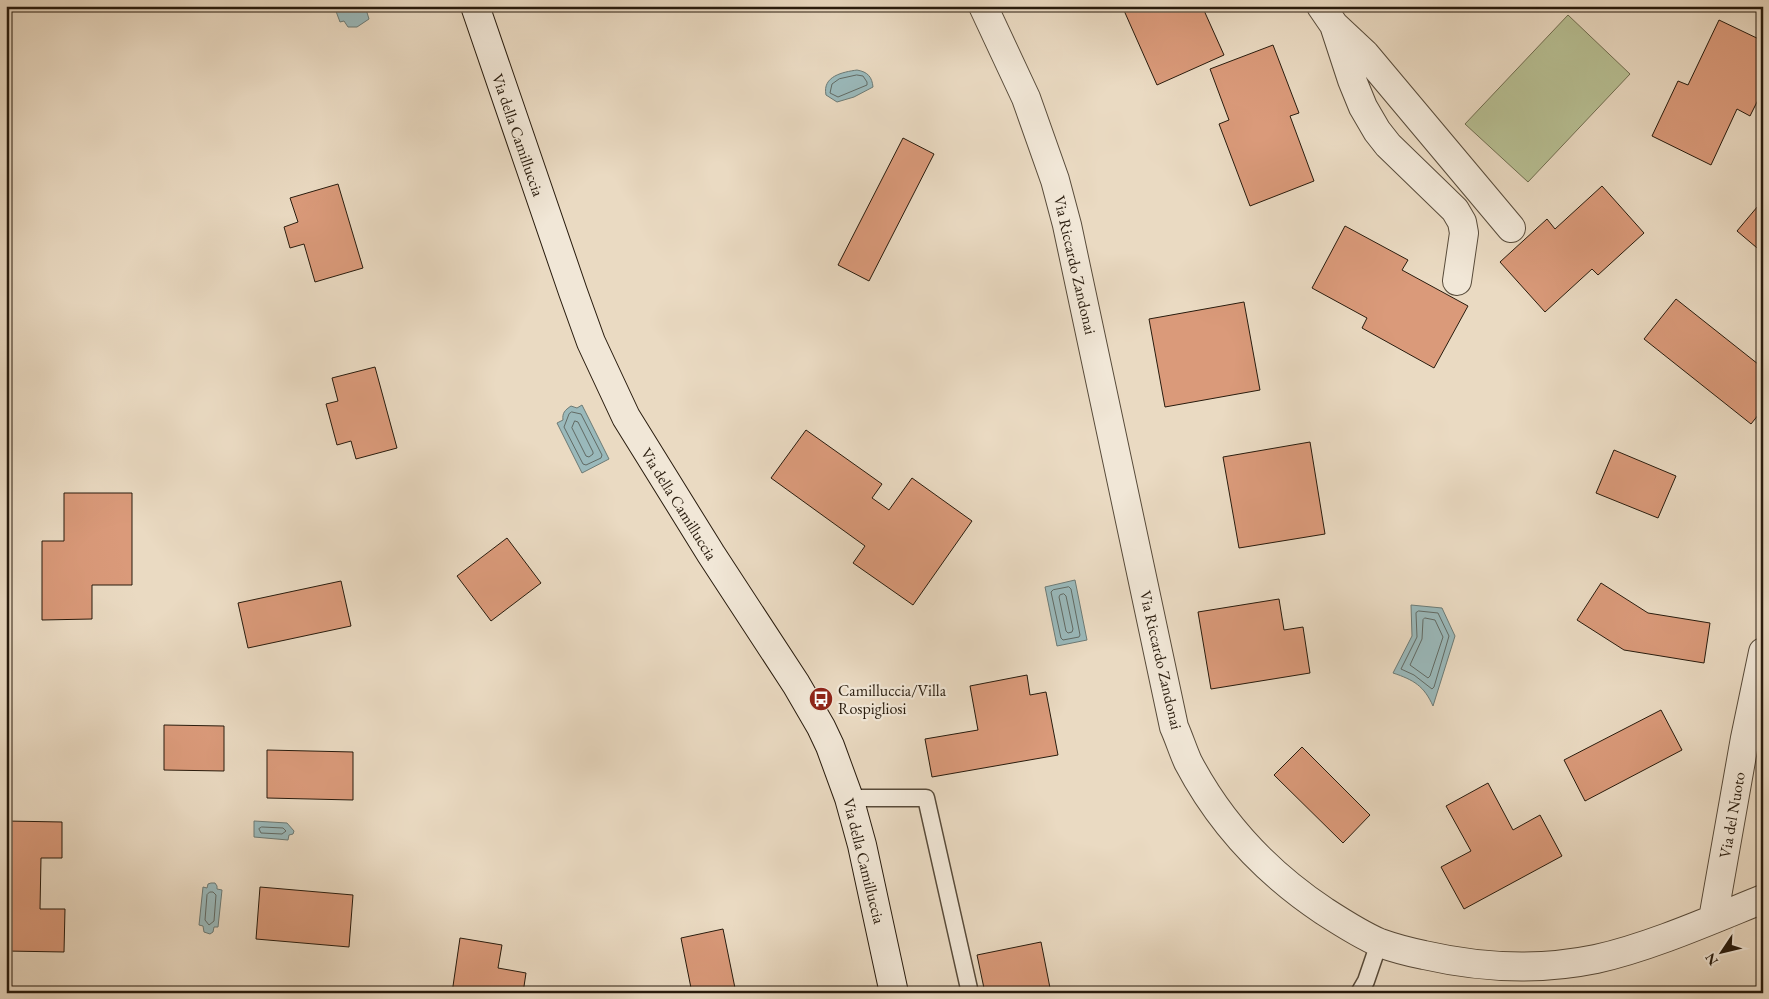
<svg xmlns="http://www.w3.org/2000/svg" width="1769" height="999" font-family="'EB Garamond',serif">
	<rect width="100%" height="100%" fill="#eadac2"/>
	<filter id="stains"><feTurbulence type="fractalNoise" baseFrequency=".004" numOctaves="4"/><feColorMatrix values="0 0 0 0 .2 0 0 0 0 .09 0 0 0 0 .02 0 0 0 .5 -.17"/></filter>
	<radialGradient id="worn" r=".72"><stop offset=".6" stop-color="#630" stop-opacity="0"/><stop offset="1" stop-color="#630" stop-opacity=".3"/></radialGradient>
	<path fill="#b7bf93" stroke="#706d50" d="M1568,15L1630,74L1528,182L1465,124Z"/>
	<path fill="#9ab9bb" stroke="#6c7a75" d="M334,6H365L369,19L357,27H348L344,21L340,22Z
		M857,70C868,72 872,77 873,87L854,97L837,102L826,95C822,76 843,72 857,70Z
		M582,405L609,459L582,473L557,423L563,420C562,413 565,410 571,406L577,408Z
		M1075,580L1087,640L1057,646L1045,587Z
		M1411,605L1442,608L1455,636L1433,706C1424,686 1414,680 1393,673L1412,636Z
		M254,821L287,823L294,831L293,834L289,835L288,840L254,837Z
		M211,883H215L217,886V889L222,890L218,927H214L213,932L210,934L204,932L203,926L199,925L203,887L207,888L208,884Z"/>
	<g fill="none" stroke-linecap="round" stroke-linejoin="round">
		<path stroke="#616a64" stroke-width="1" d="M857,75L863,76L867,82V85L838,97L830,93L832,84L839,79Z
			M572,412L581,414L602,455L601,458L586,465L583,464L564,427L569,414Z
			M575,421L578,422L593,452V454L589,457L586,456L572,428Z
			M1069,587L1071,589L1080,635L1079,637L1063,640L1061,638L1051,592L1053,590Z
			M1064,594L1066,596L1073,629L1072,632L1068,633L1066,631L1059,597L1060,595Z
			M1419,611L1438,613L1449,636L1434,687L1432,689L1414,675L1401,669L1417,637L1416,613Z
			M1425,618L1435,620L1443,637L1430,676L1428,678L1410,665L1422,639L1423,620Z
			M262,827L283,828L286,831L282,834L261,833L259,829Z
			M210,892H213L216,895L214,921L209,925L205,920L207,895Z"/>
	</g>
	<path fill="#da9a7a" stroke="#281b0d" d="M1122,6H1202L1224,55L1157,85Z
		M1719,20L1763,41V90L1750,116L1737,109L1711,165L1652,136L1678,81L1688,85Z
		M1273,45L1299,113L1290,116L1314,181L1250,206L1219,124L1229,120L1210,69Z
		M903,138L934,154L869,281L838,265Z
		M338,184L363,268L315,282L304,244L290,248L284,227L298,222L290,198Z
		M1602,186L1644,233L1598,275L1592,269L1545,312L1500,262L1547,219L1555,229Z
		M1763,200V253L1737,231Z
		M1345,226L1408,260L1402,270L1468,306L1434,368L1362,328L1367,318L1312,288Z
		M1676,299L1763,368V409L1751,424L1644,339Z
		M1244,302L1260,390L1165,407L1149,319Z
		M375,367L397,448L356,459L351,441L337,445L326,404L338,401L332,378Z
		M806,430L882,484L872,498L889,510L912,478L972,521L913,605L853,563L865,546L771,478Z
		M1310,442L1325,534L1239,548L1223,457Z
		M1614,450L1676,476L1658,518L1596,493Z
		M64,493H132V585H92V619L42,620V541H64Z
		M507,538L541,583L491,621L457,576Z
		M341,581L351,626L248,648L238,603Z
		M1601,583L1648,613L1710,623L1704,663L1624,650L1577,620Z
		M1279,599L1284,630L1303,627L1310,673L1211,689L1198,612Z
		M1027,675L1030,695L1046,692L1058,755L932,777L925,739L978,730L970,686Z
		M1661,710L1682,750L1585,801L1564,760Z
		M164,725L224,726V771L164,770Z
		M1302,747L1370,815L1343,843L1274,775Z
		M267,750L353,752V800L267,798Z
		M1488,783L1513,830L1540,815L1562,856L1464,909L1441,867L1471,851L1446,806Z
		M6,821L62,822V858H41L40,909H65L64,952L6,951Z
		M260,887L353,895L349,947L256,939Z
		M723,929L736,993H692L681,938Z
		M460,938L502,945L498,968L526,973L523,993H452Z
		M1041,942L1051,993H985L977,955Z"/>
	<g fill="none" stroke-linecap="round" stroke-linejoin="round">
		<g stroke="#584b3a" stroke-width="19">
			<path id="service" d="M849,798H926L970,993
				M1359,993L1366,981L1379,943"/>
		</g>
		<g stroke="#584b3a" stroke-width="30">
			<path id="minor" d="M983,6L1026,98L1055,180L1067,225L1174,727C1179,738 1183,751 1188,762C1220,823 1267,873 1324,911C1341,922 1361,935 1380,943C1394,948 1409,952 1424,955C1481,968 1538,971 1596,959C1650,947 1711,920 1763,899
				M1321,6L1334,25L1365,54L1511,228
				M1334,25L1352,80L1363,107L1377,131L1388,145L1455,210L1462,222L1464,233L1457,281
				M1713,919L1745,738L1763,652"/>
		</g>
		<g stroke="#281b0d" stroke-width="30">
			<path id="secondary" d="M475,6L573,292L591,342L626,417L711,554L796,684L821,727L830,746L849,798L862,845L894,993"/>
		</g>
		<use href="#service" stroke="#f1e7d7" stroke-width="16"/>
		<use href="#minor" stroke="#f1e7d7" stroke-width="28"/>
		<use href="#secondary" stroke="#f1e7d7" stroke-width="28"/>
	</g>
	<defs>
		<g id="bus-disc" transform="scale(1.25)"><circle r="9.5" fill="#8f2418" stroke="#f1e7d7"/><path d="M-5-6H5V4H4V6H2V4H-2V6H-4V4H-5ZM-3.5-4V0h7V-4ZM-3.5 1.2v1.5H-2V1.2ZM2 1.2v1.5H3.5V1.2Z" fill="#fff"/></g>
	</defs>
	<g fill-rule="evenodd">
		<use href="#bus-disc" x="821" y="699"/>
	</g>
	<g text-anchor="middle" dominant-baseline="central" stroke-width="4.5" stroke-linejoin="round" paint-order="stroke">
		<g font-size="16" fill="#281b0d" stroke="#f1e7d7">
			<text transform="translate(518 135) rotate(71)">Via della Camilluccia</text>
			<text transform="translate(1075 265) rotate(77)">Via Riccardo Zandonai</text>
			<text transform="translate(679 504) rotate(58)">Via della Camilluccia</text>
			<text transform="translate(1161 660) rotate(77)">Via Riccardo Zandonai</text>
			<text transform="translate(1732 815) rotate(-80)">Via del Nuoto</text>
			<text transform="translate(864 861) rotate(76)">Via della Camilluccia</text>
		</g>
		<g font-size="16" fill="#281b0d" stroke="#f1e7d7" text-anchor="start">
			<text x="838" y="690">Camilluccia/Villa<tspan x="838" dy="18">Rospigliosi</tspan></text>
		</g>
	</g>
	<rect width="1769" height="999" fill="none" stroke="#eadac2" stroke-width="25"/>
	<rect x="8" y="8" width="1754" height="984" fill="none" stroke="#281b0d" stroke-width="2.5"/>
	<rect x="12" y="12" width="1744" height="974" fill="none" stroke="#281b0d"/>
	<g transform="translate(1722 952) rotate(235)" stroke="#f1e7d7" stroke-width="4" paint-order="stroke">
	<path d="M0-4L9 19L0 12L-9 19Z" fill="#281b0d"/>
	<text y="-8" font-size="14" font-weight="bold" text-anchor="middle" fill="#281b0d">N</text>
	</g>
	<rect width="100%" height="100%" filter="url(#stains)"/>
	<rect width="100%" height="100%" fill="url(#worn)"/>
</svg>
